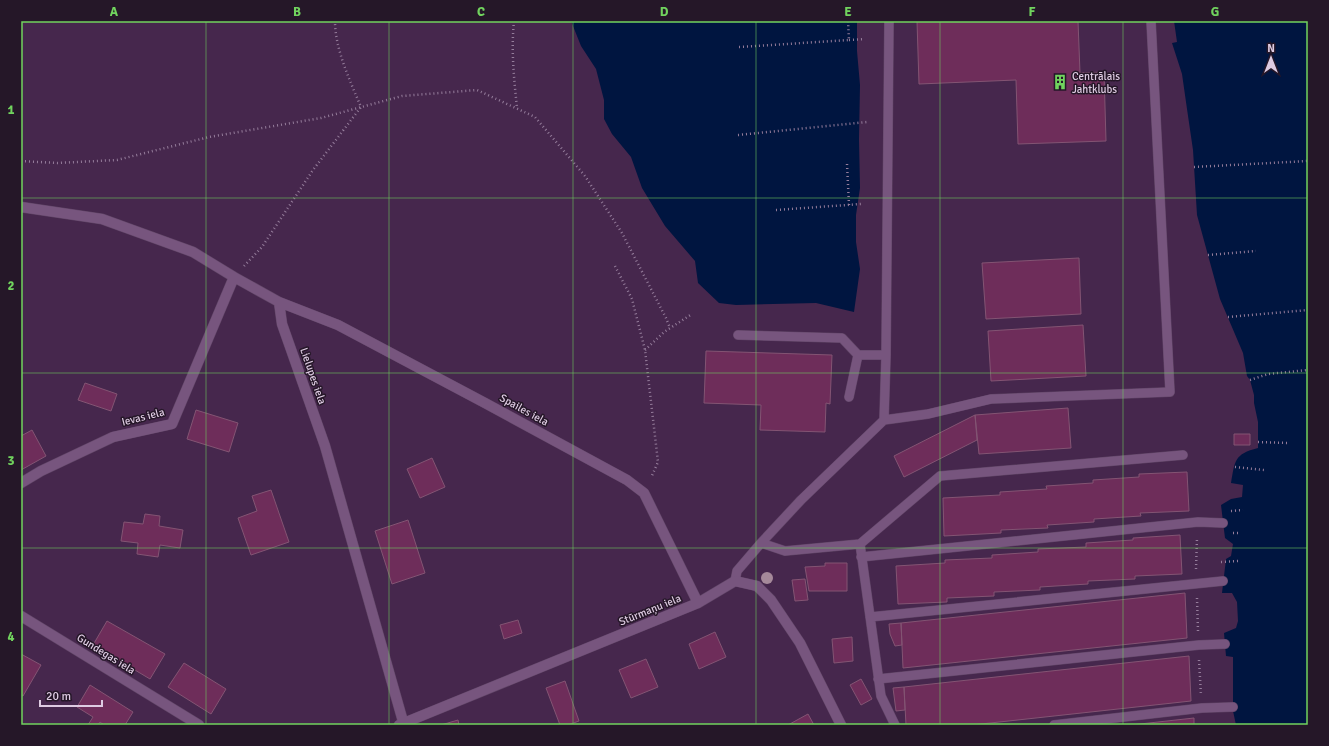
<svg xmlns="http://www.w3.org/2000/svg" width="1329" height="746" font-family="Signika,sans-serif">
	<rect width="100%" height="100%" fill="#46274d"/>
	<path fill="#001540" d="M571,21H857V51L860,85L859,139L860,188L856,215V242L860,269L854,312L816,303L736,305L719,303L698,283L695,261L665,226L642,188L631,157L612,134L604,119V100L596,69L581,46Z
		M1174,21H1308V725H1236L1233,711V657L1226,656L1224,633L1236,628L1238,621L1237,602L1232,593H1222L1226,559L1231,556L1233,544L1225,538L1221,505L1231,499L1242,497L1243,485L1231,483C1235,461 1234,454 1258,448V422L1254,403V395L1250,380L1247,376L1243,353L1220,299L1197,215L1193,150L1187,109L1182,74L1172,43L1177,42Z"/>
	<path fill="#6e2d5a" stroke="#835473" d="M917,21H1078L1080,73L1104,72L1106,141L1018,144L1016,80L919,84Z
		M1079,258L1081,314L986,319L982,263Z
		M1083,325L1086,376L991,381L988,331Z
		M706,351L832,355L830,404L826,403L825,432L760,430L761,405L704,403Z
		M85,383L117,394L111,411L78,400Z
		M1068,408L1071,448L979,454L975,415Z
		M196,410L238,423L229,452L187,439Z
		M975,415L977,440L904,477L894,456Z
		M32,430L46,456L21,470V436Z
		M1234,434H1250V445H1234Z
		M432,458L445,487L420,498L407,469Z
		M1187,472L1189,511L1140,513L1141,516L1094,519V522L1047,525L1048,528L1001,530V533L944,536L943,498L1000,495V492L1047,489L1046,486L1093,483V480L1139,477V474Z
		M271,490L289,542L251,555L238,518L257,511L252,496Z
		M145,514L160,516L159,526L183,530L180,548L160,545L158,557L137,554L138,543L121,541L124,522L143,524Z
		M408,520L425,573L392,584L375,531Z
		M1180,535L1182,574L1135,576V579L1088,581V584L1040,587V590L994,592V596L947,598V602L898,604L896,566L945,563V560L992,558V555L1038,552V549L1086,547V543L1133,540V538Z
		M825,563H847V591H809L805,567L825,566Z
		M805,579L808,600L795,601L792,580Z
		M1185,593L1187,638L903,668L901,623Z
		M518,620L522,633L504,639L500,625Z
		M107,621L165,654L150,679L93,645Z
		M901,623L902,645L895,646L890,634L889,624Z
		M715,632L726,657L699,669L689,644Z
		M852,637L853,661L834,663L832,639Z
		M21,654L41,665L23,696L21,695Z
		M1189,656L1191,701L972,725H906L904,687Z
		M646,659L658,687L631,698L619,670Z
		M184,663L226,689L211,714L168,687Z
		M861,679L872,699L861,705L850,685Z
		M565,681L579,721L568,725H560L546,688Z
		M90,685L133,712L125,725H104L100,722L98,725H88L93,717L77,707Z
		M904,687L905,710L896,711L893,688Z
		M808,714L814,725H788Z
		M1194,718V725H1131Z
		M458,720L459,725H441Z"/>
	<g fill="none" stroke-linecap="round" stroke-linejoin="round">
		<g stroke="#614667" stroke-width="10">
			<path id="service" d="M738,335L842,338L858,355H886
				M849,397L858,355
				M884,420L928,414L991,399L1170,392L1151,21
				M761,543L785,551L860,544L881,696L895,725
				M860,544L940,476L1183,455
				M861,557L1198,522L1223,523
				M735,581L737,571L761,543L801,500L884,420L886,355L889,21
				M870,617L1223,581
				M878,679L1199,645L1225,644
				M1054,725L1202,708L1233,707"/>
		</g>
		<g stroke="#614667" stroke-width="11">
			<path id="minor" d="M21,207L102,219L193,252L234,277L279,302L282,324L325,446L404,725
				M279,302L338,325L485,403L627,480L644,493L698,603
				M21,483L41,471L113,437L172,424L234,277
				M21,616L199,725
				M399,725L698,603L735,581L757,586L771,600L800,643L841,725"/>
		</g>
		<path stroke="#957d9b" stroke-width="2.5" stroke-dasharray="1 3" stroke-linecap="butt" d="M514,21C511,50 514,79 517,108
			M849,40L864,39
			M739,47L849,40L848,21
			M738,135L867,122
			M21,161L57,163L117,160L209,137L321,118L402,96L477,90L535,117L585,176L622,233L666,318L670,328
			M847,164L849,205
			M1194,167L1308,161
			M776,210L861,204
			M1208,255L1256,251
			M244,266L262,247L313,170L361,107C350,81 335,49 335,21
			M615,266L632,299L645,350L658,462L651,478
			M1228,317L1308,310
			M645,350L664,332L692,314
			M1250,380L1268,374L1308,370
			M1258,442L1287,443
			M1235,467L1264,470
			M1231,511L1243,510
			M1233,533H1241
			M1221,562L1239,561
			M1196,569L1197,538
			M1197,598L1198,631
			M1199,660L1201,695"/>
		<use href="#service" stroke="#77557e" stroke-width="9"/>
		<use href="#minor" stroke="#77557e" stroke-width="10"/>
	</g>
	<circle fill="#a5899a" cx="767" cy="578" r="6"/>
	<path fill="none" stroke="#71d35e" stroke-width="1" stroke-opacity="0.55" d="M206,21V725M389,21V725M573,21V725M756,21V725M940,21V725M1123,21V725M21,198H1308M21,373H1308M21,548H1308"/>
	<defs>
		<g id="building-bare" transform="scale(1.2)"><path d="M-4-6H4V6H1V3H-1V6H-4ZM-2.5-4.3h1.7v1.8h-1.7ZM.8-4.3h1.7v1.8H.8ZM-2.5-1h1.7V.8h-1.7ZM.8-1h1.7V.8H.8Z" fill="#71d35e" stroke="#251728" stroke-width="2.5" paint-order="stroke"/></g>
	</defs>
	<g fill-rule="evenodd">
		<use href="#building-bare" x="1060" y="82"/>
	</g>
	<g text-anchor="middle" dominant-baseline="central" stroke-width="3" stroke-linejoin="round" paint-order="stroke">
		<g font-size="11" fill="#decbe2" stroke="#251728" text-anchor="start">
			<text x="1072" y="76">Centrālais<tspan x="1072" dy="13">Jahtklubs</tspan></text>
		</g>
		<g font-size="11" fill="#decbe2" stroke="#251728">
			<text transform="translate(313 376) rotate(71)">Lielupes iela</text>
			<text transform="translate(524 410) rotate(29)">Spailes iela</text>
			<text transform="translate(143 417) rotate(-14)">Ievas iela</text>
			<text transform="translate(650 610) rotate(-22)">Stūrmaņu iela</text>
			<text transform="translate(106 654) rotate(32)">Gundegas iela</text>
		</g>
	</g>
	<rect width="1329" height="746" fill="none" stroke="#251728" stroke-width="44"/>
	<g transform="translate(1271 58)" stroke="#251728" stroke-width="3" paint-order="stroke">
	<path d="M0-3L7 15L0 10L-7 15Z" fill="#decbe2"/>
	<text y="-6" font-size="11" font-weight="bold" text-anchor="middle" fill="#decbe2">N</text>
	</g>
	<path d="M40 700v6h62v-6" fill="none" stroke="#decbe2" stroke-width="2"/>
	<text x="46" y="700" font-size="12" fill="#decbe2" stroke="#251728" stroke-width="3" paint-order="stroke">20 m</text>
	<rect x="22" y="22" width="1285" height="702" fill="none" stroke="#71d35e" stroke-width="1.5"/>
	<g font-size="13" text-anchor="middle" font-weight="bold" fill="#71d35e">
		<text x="114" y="16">A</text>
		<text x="297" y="16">B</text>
		<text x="481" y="16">C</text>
		<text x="664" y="16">D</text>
		<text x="848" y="16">E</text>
		<text x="1032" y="16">F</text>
		<text x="1215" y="16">G</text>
		<text x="11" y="114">1</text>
		<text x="11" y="290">2</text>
		<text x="11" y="465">3</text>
		<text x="11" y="641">4</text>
	</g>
</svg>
